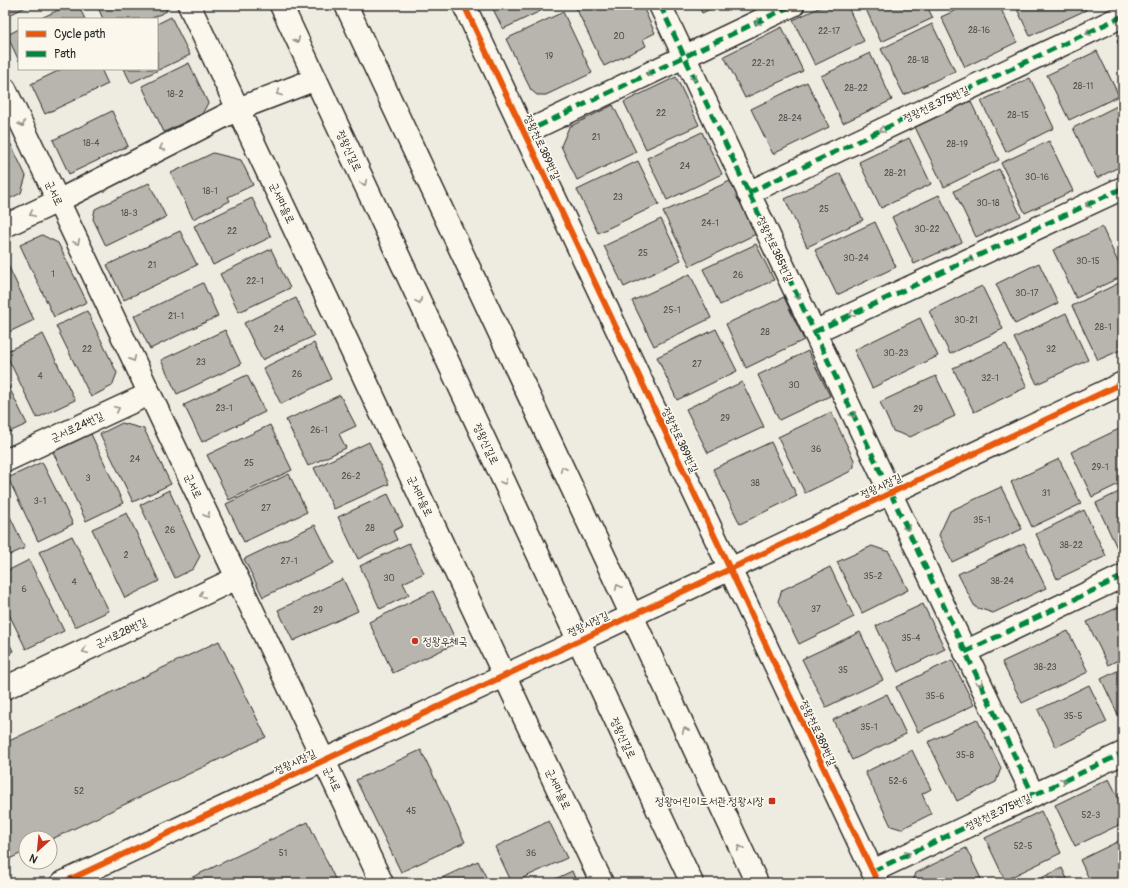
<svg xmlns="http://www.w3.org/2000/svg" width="1128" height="888" font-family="Pangolin,'Poor Story',sans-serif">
	<rect width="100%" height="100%" fill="#eeebe0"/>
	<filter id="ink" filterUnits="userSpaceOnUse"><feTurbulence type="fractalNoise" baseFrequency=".025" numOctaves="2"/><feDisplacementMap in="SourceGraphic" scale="8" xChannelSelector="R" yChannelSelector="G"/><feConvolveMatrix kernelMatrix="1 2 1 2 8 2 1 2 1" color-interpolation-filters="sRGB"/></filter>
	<g filter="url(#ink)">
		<path fill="#b8b5ae" stroke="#2b2b2b" d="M5,5H30L5,17Z
			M69,5H78L85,19H39Z
			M97,5H164L167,11L150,19H103Z
			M491,5H553L503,29Z
			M583,5H642L655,33L643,39L646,46L604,66L576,8Z
			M698,5H718L702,13Z
			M825,5H847L864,41L815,65L793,20Z
			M864,5H926L933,18L881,42Z
			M967,5H999L1017,42L965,67L941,17Z
			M1015,5H1083L1086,10L1030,36Z
			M563,12L592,73L546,95H537L531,90L506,39Z
			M171,17L190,55L131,83L124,69H157V24Z
			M932,24L955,71L904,95L881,49Z
			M782,27L803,71L745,98L724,56Z
			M19,29V61L7,35Z
			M1123,38V53L1117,41Z
			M1097,51L1119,96L1069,120L1047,75Z
			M870,53L892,100L843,123L821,76Z
			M189,63L208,103L202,114L164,132L142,86Z
			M62,69H101L108,84L45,114L31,84Z
			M676,77L699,125L646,149L624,102Z
			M1030,78L1054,128L1006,152L981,101Z
			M807,82L829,127L773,154L751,109Z
			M970,100L999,160L944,187L915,127Z
			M1123,103V165L1097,178L1073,128Z
			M613,105L636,152L577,180L561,146L569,127Z
			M112,111L128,146L69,174L53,140Z
			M5,132L26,176L21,193L5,201Z
			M702,132L722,174L667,200L647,158Z
			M909,138L931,184L881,208L859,162Z
			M1049,141L1073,191L1025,213L1001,163Z
			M213,153L241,160L253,185L228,197L230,201L193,219L171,173Z
			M638,161L659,204L598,233L577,190Z
			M999,169L1021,216L976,237L954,191Z
			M840,173L863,220L807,247L785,199Z
			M730,181L756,234L690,266L663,212Z
			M149,183L166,217L106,246L93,219L95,209Z
			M939,195L962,242L914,264L892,217Z
			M252,198L271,237L213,265L194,226Z
			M661,219L681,260L624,287L604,246Z
			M875,222L896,267L837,295L815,250Z
			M1102,227L1123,273V276L1076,298L1053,250Z
			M180,231L197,265L124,300L107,265Z
			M42,235L58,243L87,302L54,317L20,245Z
			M756,244L774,280L720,305L703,269Z
			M271,249L290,288L239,312L220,274Z
			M5,259L34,320L5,334Z
			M1039,263L1058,303L1015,324L996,284Z
			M690,274L711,318L654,346L632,301Z
			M1123,281V349L1098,360L1072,306Z
			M203,283L218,316L150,349L134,316Z
			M982,286L1003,329L950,354L929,311Z
			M784,297L804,340L746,368L726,324Z
			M296,298L314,336L262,360L244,323Z
			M87,311L117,373L112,386L91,397L56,326Z
			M1066,313L1088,360L1037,384L1014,338Z
			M920,318L938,356L872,388L854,350Z
			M716,329L737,371L677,400L657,357Z
			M225,330L241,364L177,394L161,360Z
			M43,334L75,400L37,418L5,352Z
			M314,343L331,379L281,404L263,368Z
			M1006,344L1027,387L974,412L953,368Z
			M808,351L830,396L779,420L758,375Z
			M247,375L265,412L202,442L184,405Z
			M936,376L955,416L910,437L893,431L880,402Z
			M5,379L27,424L5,434Z
			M742,382L764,427L708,453L686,409Z
			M340,395L356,426L339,434L346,448L308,466L286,420Z
			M831,412L854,460V467L849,472L805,493L778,437Z
			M122,423L144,429L171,484L133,502L100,434Z
			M270,425L292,470L229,500L207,455Z
			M1119,429L1123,438V482L1092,497L1071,452Z
			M91,434L123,503L86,521L53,452Z
			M369,442L389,484L334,509L314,468Z
			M771,442L797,496L740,524L713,469Z
			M1059,459L1081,504L1032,527L1011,482Z
			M42,462L73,524L38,541L8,478Z
			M289,474L307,512L244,542L226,504Z
			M1001,487L1022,529L952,562L939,535L950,511Z
			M169,490L200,556L193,569L175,578L140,505Z
			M1123,490V547L1118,550L1096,503Z
			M388,494L403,526L393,531L397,540L358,559L338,517Z
			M5,506L25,548L5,557Z
			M1084,510L1106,556L1057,579L1036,534Z
			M127,513L159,581L125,598L92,529Z
			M315,525L334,563L263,597L244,559Z
			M72,536L109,611L75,627L39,552Z
			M409,543L424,573L403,583L409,595L380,609L360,566Z
			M1024,543L1046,588L993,613L975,607L958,574Z
			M872,546L889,552L908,590L862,613L837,562Z
			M29,560L64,631L26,649L5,606V572Z
			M830,567L854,617L799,644L778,601L782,590Z
			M343,579L358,611L293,641L278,610Z
			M433,591L457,643L393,673L369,622Z
			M923,604L945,649L898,672L876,626Z
			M1123,605V658L1108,665L1087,622Z
			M1068,631L1088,672L1022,703L1002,662Z
			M860,632L883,680L826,707L802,659Z
			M5,635L13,651L5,655Z
			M219,641L266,737L50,840V838H26V851L5,861V743Z
			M952,660L974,705L918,732L896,687Z
			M1123,668V725L1101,679Z
			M1089,685L1107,722L1056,747L1038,710Z
			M887,694L906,734L852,760L833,720Z
			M977,719L1001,768L996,782L957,801L928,742Z
			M421,750L465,842L401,872L356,780Z
			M912,750L931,789L922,794L931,814L901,829L891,826L865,772Z
			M1109,779L1123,807V823L1075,846L1055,805Z
			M1041,811L1061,853L1005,880L985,838Z
			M549,821L567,858L512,883L495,847Z
			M308,822L337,883H180Z
			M1123,839V883H1091L1080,860Z
			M966,848L983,883H912L916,873Z
			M478,861L489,883H431Z
			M1062,868L1069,883H1031Z
			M572,871L577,883H547Z"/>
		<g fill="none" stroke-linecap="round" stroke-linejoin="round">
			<g stroke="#2b2b2b" stroke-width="25">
				<path id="minor" d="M189,5L602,883
					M281,5L692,883
					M346,5L757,883
					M464,5L878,883
					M660,5L1033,795
					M5,89L382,883
					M524,133L793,5
					M748,193L1123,16
					M5,226L58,201L238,109L316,79
					M814,332L1123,188
					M5,461L149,394
					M965,652L1123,576
					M5,688L237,578
					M873,871L1123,753
					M62,883L504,676L1123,383"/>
			</g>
			<use href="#minor" stroke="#fbf7ec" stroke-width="22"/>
			<path stroke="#00873e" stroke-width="5" stroke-dasharray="10 5" stroke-linecap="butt" d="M660,5L1033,795
				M524,133L793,5
				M748,193L1123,16
				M814,332L1123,188
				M965,652L1123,576
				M873,871L1123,753"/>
			<g stroke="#fbf7ec" stroke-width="8">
				<path id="cycleway" d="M464,5L878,883
					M62,883L504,676L1123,383"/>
			</g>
			<use href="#cycleway" stroke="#e8590c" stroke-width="6"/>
		</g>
		<defs><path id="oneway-chevron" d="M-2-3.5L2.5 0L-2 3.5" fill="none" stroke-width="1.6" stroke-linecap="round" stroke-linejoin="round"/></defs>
		<g stroke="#93918c">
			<use href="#oneway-chevron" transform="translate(758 22) rotate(154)"/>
			<use href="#oneway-chevron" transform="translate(1088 33) rotate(155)"/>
			<use href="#oneway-chevron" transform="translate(297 40) rotate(65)"/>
			<use href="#oneway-chevron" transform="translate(649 74) rotate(154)"/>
			<use href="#oneway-chevron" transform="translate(694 78) rotate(65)"/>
			<use href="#oneway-chevron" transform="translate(279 93) rotate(159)"/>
			<use href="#oneway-chevron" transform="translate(22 124) rotate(65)"/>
			<use href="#oneway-chevron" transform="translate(882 130) rotate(155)"/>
			<use href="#oneway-chevron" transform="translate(162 148) rotate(153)"/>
			<use href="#oneway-chevron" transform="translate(364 183) rotate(65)"/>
			<use href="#oneway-chevron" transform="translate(1088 205) rotate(155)"/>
			<use href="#oneway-chevron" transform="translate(32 214) rotate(155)"/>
			<use href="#oneway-chevron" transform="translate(77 242) rotate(65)"/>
			<use href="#oneway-chevron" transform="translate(970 259) rotate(155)"/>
			<use href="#oneway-chevron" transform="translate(798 297) rotate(65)"/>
			<use href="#oneway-chevron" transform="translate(419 301) rotate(65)"/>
			<use href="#oneway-chevron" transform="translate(852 314) rotate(155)"/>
			<use href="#oneway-chevron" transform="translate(133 359) rotate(65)"/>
			<use href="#oneway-chevron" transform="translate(117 409) rotate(-25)"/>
			<use href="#oneway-chevron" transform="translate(853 415) rotate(65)"/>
			<use href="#oneway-chevron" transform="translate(563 469) rotate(-115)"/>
			<use href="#oneway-chevron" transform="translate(504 482) rotate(65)"/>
			<use href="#oneway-chevron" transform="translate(207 515) rotate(65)"/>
			<use href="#oneway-chevron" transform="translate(907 528) rotate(65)"/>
			<use href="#oneway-chevron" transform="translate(618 587) rotate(-115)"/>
			<use href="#oneway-chevron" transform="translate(202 595) rotate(155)"/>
			<use href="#oneway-chevron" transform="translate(85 651) rotate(155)"/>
			<use href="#oneway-chevron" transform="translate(980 683) rotate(65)"/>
			<use href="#oneway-chevron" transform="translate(685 730) rotate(-115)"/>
			<use href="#oneway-chevron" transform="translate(1063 781) rotate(-25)"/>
			<use href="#oneway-chevron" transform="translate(740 848) rotate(-115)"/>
			<use href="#oneway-chevron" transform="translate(908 854) rotate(-25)"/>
		</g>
	</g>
	<g fill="#c8321e" stroke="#fbf7ec" stroke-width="1.5">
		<circle cx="415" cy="641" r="4"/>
		<rect x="768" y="797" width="8" height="8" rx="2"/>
	</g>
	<g text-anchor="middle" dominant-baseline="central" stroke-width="3.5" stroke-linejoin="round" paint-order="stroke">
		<g font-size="9" fill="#4e4e4c">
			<text x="979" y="30">28-16</text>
			<text x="829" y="31">22-17</text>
			<text x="619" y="36">20</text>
			<text x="549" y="56">19</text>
			<text x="918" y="60">28-18</text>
			<text x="763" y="63">22-21</text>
			<text x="1083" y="86">28-11</text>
			<text x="856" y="88">28-22</text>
			<text x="175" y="94">18-2</text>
			<text x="661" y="113">22</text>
			<text x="1018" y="115">28-15</text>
			<text x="790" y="118">28-24</text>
			<text x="596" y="137">21</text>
			<text x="91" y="143">18-4</text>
			<text x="957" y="144">28-19</text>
			<text x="685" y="166">24</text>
			<text x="895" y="173">28-21</text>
			<text x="1037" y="177">30-16</text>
			<text x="210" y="191">18-1</text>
			<text x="618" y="197">23</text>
			<text x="988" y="203">30-18</text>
			<text x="824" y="209">25</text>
			<text x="129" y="213">18-3</text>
			<text x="710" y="223">24-1</text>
			<text x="927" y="229">30-22</text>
			<text x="232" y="231">22</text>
			<text x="643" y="253">25</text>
			<text x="856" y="258">30-24</text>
			<text x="1088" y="261">30-15</text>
			<text x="152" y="265">21</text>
			<text x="53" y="274">1</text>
			<text x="738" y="275">26</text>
			<text x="255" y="281">22-1</text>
			<text x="1027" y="293">30-17</text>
			<text x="672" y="310">25-1</text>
			<text x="176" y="316">21-1</text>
			<text x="966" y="320">30-21</text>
			<text x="1103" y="327">28-1</text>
			<text x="279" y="329">24</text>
			<text x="765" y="332">28</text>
			<text x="87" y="349">22</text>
			<text x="1051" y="349">32</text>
			<text x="896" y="353">30-23</text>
			<text x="201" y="362">23</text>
			<text x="697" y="364">27</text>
			<text x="297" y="374">26</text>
			<text x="40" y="376">4</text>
			<text x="990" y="378">32-1</text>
			<text x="794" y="385">30</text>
			<text x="224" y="408">23-1</text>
			<text x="918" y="409">29</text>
			<text x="725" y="418">29</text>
			<text x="319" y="430">26-1</text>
			<text x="816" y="449">36</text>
			<text x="135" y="459">24</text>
			<text x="249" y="463">25</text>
			<text x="1100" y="467">29-1</text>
			<text x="351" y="476">26-2</text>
			<text x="88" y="478">3</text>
			<text x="755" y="483">38</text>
			<text x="1046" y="493">31</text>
			<text x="40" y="501">3-1</text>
			<text x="266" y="508">27</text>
			<text x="982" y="520">35-1</text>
			<text x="370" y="528">28</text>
			<text x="170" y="530">26</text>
			<text x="1071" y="545">38-22</text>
			<text x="126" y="555">2</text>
			<text x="289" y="561">27-1</text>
			<text x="873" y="576">35-2</text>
			<text x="389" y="578">30</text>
			<text x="1002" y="581">38-24</text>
			<text x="74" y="582">4</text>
			<text x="24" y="589">6</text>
			<text x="816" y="609">37</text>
			<text x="318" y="610">29</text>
			<text x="911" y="638">35-4</text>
			<text x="1045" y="667">38-23</text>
			<text x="843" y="670">35</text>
			<text x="935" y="696">35-6</text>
			<text x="1073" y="716">35-5</text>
			<text x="869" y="727">35-1</text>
			<text x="965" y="755">35-8</text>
			<text x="898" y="781">52-6</text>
			<text x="79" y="791">52</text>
			<text x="411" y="811">45</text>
			<text x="1091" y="815">52-3</text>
			<text x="1023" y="846">52-5</text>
			<text x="283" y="853">51</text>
			<text x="531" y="853">36</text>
		</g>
		<g font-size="11" fill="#2b2b2b" stroke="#fbf7ec">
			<text transform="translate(936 104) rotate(-25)">정왕천로375번길</text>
			<text transform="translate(542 147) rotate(65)">정왕천로389번길</text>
			<text transform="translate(349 151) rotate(65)">정왕신길로</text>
			<text transform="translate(54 193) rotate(65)">군서로</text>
			<text transform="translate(282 203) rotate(65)">군서마을로</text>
			<text transform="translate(775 249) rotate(65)">정왕천로385번길</text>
			<text transform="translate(77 427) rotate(-25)">군서로24번길</text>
			<text transform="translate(680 440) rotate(65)">정왕천로389번길</text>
			<text transform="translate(486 444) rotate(65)">정왕신길로</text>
			<text transform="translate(193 486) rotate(65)">군서로</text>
			<text transform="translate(881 486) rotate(-25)">정왕시장길</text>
			<text transform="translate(420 496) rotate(65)">군서마을로</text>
			<text transform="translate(588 624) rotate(-25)">정왕시장길</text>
			<text transform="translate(121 633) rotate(-25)">군서로28번길</text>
			<text transform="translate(818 733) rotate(65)">정왕천로389번길</text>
			<text transform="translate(623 738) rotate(65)">정왕신길로</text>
			<text transform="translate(295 762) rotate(-25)">정왕시장길</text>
			<text transform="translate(332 779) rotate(65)">군서로</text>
			<text transform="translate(558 789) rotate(65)">군서마을로</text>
			<text transform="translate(998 812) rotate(-25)">정왕천로375번길</text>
		</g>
		<g font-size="11" fill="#2b2b2b" stroke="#fbf7ec" text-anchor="start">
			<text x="423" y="641">정왕우체국</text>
			<text x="764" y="801" text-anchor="end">정왕어린이도서관.정왕시장</text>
		</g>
	</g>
	<rect width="1128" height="888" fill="none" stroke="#fbf7ec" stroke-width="20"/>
	<rect x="10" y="10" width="1108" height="868" fill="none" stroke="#2b2b2b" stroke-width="1.5" filter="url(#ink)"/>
	<rect x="18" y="18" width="140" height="52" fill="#fbf7ec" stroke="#a8a59f"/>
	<rect x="26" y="31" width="20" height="6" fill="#e8590c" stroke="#a8a59f"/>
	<text x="54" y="38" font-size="12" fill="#2b2b2b">Cycle path</text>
	<rect x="26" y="51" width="20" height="6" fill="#00873e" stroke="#a8a59f"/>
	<text x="54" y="58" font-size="12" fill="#2b2b2b">Path</text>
	<g transform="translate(38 850) rotate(207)"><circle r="19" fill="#fbf7ec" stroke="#a8a59f"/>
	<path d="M0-3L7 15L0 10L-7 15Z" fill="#c8321e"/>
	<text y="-6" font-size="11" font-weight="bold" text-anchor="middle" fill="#2b2b2b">N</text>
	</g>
</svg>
